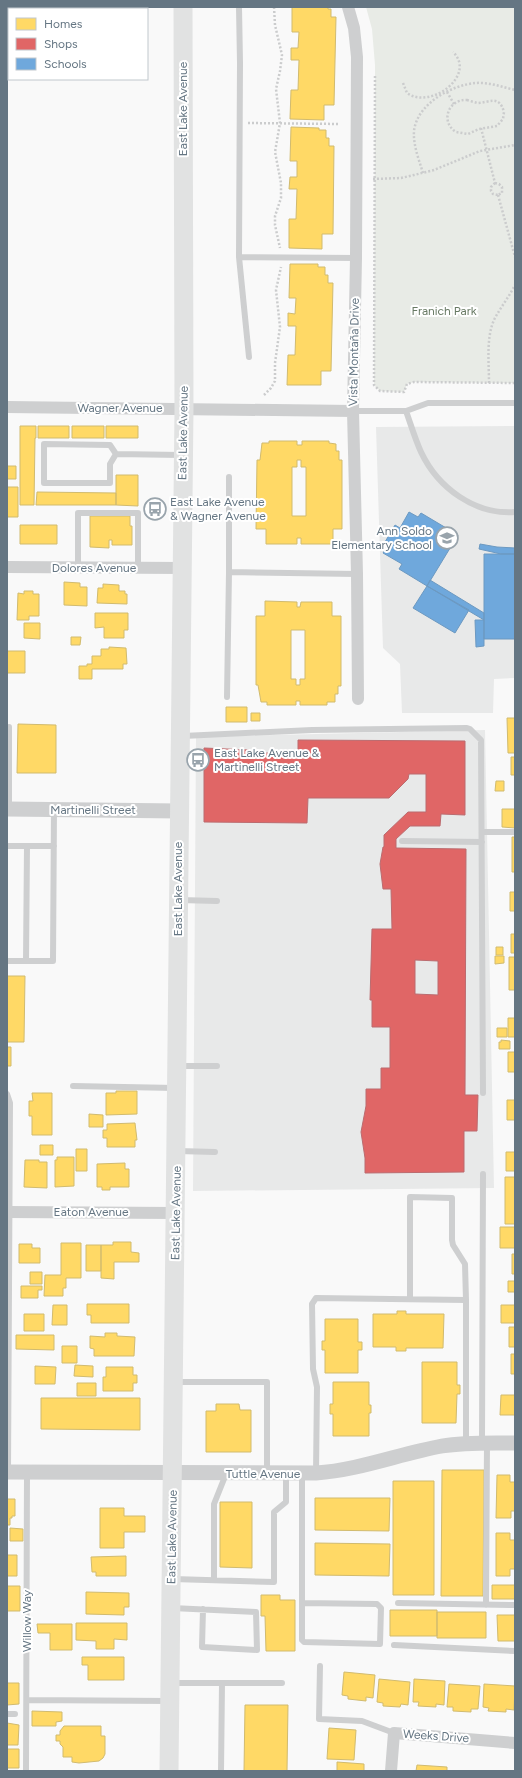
<svg xmlns="http://www.w3.org/2000/svg" width="522" height="1778" font-family="Figtree,sans-serif">
	<rect width="100%" height="100%" fill="#f9f9f9"/>
	<path fill="#e8e9e9" d="M515,426V678L494,679L493,713H402L400,664L383,648L376,427Z
		M485,730L494,1188L193,1191L196,737Z"/>
	<path fill="#e8ebe6" d="M366,7H515V383L414,382L407,384L404,392L380,391L374,385L375,65L372,29Z"/>
	<path fill="#ffd966" stroke="#d1bb6f" fill-rule="evenodd" d="M292,7H328V9H331V17H336L334,105H324V120L290,119L291,90H298L299,60H291V48H298L299,32H292Z
		M291,127L319,128V130H326V138H329V146H334L333,234H322V249L289,248V219H296L297,189H289L290,177H297V161H290Z
		M290,264H318V267H325V275H328V283H333L331,371H321V385H287L288,355H295L296,326H288V313L295,314L296,298H289Z
		M20,426H36V438H35L34,505H20Z
		M38,426H69V438H38Z
		M72,426H104V438H72Z
		M106,426H138V438H106Z
		M269,441H297V445H302V441H329V443L336,444V451H339V460H342V529H333V544H301V538H297V544H266V529H256L257,460H260L262,443H269ZM297,460H301V467H306V516H292V467H297Z
		M7,466H16V479H7Z
		M116,475H138V506L116,505Z
		M7,487H18V517H7Z
		M37,492L116,493V505H36Z
		M90,516H130V526H132V545H112V540H109V548L90,547Z
		M20,525H57V544H20Z
		M64,582L80,583V587H87V606L64,605Z
		M103,584L119,585V591H125V594H127V604L97,603L98,588H103Z
		M24,591H33V594H39V616H29V620H17L18,593L24,594Z
		M265,601L297,602V607H300L301,602H332V616H341V686H338V694H335V702H327V705H300V701H296V705H267V702H261L258,685H256V616H265ZM291,630H305V679H300V685H296V679H291Z
		M95,613H128V630H124V638H104V627L95,628Z
		M24,623H40V639L24,638Z
		M71,637H81L80,645H71Z
		M109,647L126,648L127,664H123V669H92V679H79V666H87V664H92V656H101V649H109Z
		M7,651H25V673H7Z
		M226,707H247V722H226Z
		M251,713H260V721H251Z
		M507,718H515V753H508Z
		M18,724L56,725V773H17Z
		M511,757H515V775H511Z
		M496,781H504V791H495Z
		M502,809H515V828L502,827Z
		M512,837H515V872H512Z
		M510,892H515V911H510Z
		M511,934H515V953H511Z
		M496,947H503V955H496Z
		M495,956H504V963L495,964Z
		M509,957H515V990H509Z
		M7,976H25L24,1042H7Z
		M508,1018H515V1037H508Z
		M497,1028H507V1037H497Z
		M501,1040L510,1041V1049H499V1042H501Z
		M7,1047H11V1066H7Z
		M508,1052H515V1072H508Z
		M116,1091H137V1114L106,1115V1093H116Z
		M32,1093H52V1135H32V1116H29V1101H33Z
		M507,1100H515V1120H507Z
		M89,1114L103,1115V1127H89Z
		M135,1123L137,1140H135V1147H107V1138H103V1130H107V1124Z
		M40,1145H53V1155H40Z
		M76,1149H87V1171H76Z
		M506,1152H515V1171H506Z
		M57,1157H74V1186L55,1187V1160H57Z
		M25,1160H39V1162H47V1188L24,1187Z
		M125,1163V1169H129V1187H110V1190H102V1187H97V1164Z
		M505,1177H515V1224H505Z
		M500,1227H515V1248H500Z
		M113,1242H131V1252L139,1253V1262H114V1279L101,1278V1245H113Z
		M61,1243H81V1278H66V1288H63V1296H44L45,1275H61Z
		M19,1244H32V1248H40V1263H19Z
		M86,1245H101V1271H86Z
		M512,1254H515V1274H512Z
		M30,1272H42V1284H30Z
		M508,1281H515V1292H508Z
		M21,1286H42V1290H38V1298H21Z
		M87,1304H129V1323H91V1315H87Z
		M53,1305H67V1325H52Z
		M501,1305H515V1323H501Z
		M397,1311H406V1314H444L443,1348H406V1351H396V1347H373V1314H397Z
		M24,1314H44V1331H24Z
		M325,1319H358V1342H362V1350H358V1373H325V1350H322V1341H325Z
		M509,1327H515V1347H509Z
		M105,1333H117V1336L135,1337L134,1356H94V1349L90,1348V1336L105,1337Z
		M16,1335H54V1350L16,1349Z
		M62,1346H77V1363H62Z
		M511,1354H515V1374H511Z
		M422,1362H457V1385H460V1394H457L456,1423H422Z
		M75,1365L93,1366V1377L74,1376Z
		M35,1366L56,1367L55,1384H35Z
		M106,1367H133V1375H137V1383H133V1391H103V1377H106Z
		M333,1382H369V1405H371V1413H369V1436H333V1414H330V1404H333Z
		M77,1383H96V1396H77Z
		M501,1395H515V1415H500Z
		M41,1398H140V1430L41,1429Z
		M216,1404H239L240,1410H251V1452H206V1411H216Z
		M442,1470H484L483,1596H441Z
		M497,1475H510V1482H515V1511H511V1518H496Z
		M393,1481H434V1595H393Z
		M315,1498H390L389,1531L315,1530Z
		M7,1499H15V1516H12V1518H10V1525H7Z
		M220,1502H252V1568L220,1567Z
		M100,1508H124V1516H145V1532H124V1548H100Z
		M10,1528L23,1529V1541H10Z
		M496,1533H510V1540H515V1569H510V1576H496Z
		M315,1543L390,1544L389,1576L315,1575Z
		M7,1555H17V1576H7Z
		M126,1556V1576H96V1572H92L91,1557Z
		M492,1585H515V1599H492Z
		M7,1586H20V1611H7Z
		M86,1592L129,1593V1607H124V1615L86,1614Z
		M261,1595H280V1600H295V1651H266L265,1616H261Z
		M390,1610H437V1636H390Z
		M437,1612H486V1638H437Z
		M497,1615H515V1641H498Z
		M76,1623H127V1640L114,1639V1649H96V1641L76,1640Z
		M37,1624H72V1650H50V1633H38Z
		M82,1657H124V1680H88V1665H82Z
		M344,1672L375,1675L373,1698L366,1697V1701L348,1699V1696L342,1695Z
		M379,1679L410,1682L408,1705L401,1704L400,1707L383,1706V1703L377,1702Z
		M414,1679L445,1681L444,1705L436,1704V1707L418,1706L419,1702H413Z
		M7,1683H19V1704L7,1705Z
		M449,1684L480,1686L478,1709H471V1712L453,1711V1707H447Z
		M484,1684L515,1686L514,1710L506,1709V1712L488,1711L489,1708L483,1707Z
		M245,1705H288L287,1771H244Z
		M32,1711L62,1712V1721L56,1722V1726H32Z
		M7,1723L19,1725L18,1745H7Z
		M64,1726H101V1736H105V1754L103,1758L99,1761L79,1763L72,1762V1757H63V1747L60,1744V1741H56V1735H60V1731Z
		M329,1728L356,1730L354,1760L327,1759Z
		M7,1749H19V1768H7Z
		M337,1762L364,1764V1771H337Z
		M417,1765L447,1767V1771H416Z"/>
	<path fill="#e06666" stroke="#bb6b6f" fill-rule="evenodd" d="M298,740L465,741V815L441,814L440,826H410L396,839V848L466,849L465,1095H478L477,1131H464V1172L365,1173V1158L361,1132L366,1106V1089H381V1068H390V1027H372V1000H370L372,929H392L391,889H383L380,864L383,847H384V835L408,812H426V774H409L408,779L389,798H308L307,823L204,822V748L249,750V759L258,758V753H298ZM415,960L438,961V995L415,994Z"/>
	<path fill="#6fa8dc" stroke="#6c99c1" d="M409,512L418,517L421,513L458,535L427,586L399,569L402,564L383,553L389,544L385,542L395,525L400,528Z
		M480,544L497,547L515,548V554H501L479,549Z
		M484,554H515V639H484Z
		M430,580L484,613V620L427,586Z
		M427,586L469,610L455,633L413,608Z
		M475,620H484V646L476,647Z"/>
	<g fill="none" stroke-linecap="round" stroke-linejoin="round">
		<path stroke="#cbcccd" stroke-width="2.5" stroke-dasharray="2 2" stroke-linecap="butt" d="M274,7L275,25L282,55L280,71L276,89L280,123L275,152L281,183V198L275,216V225L280,248
			M375,76L374,385L380,391L404,392L407,384L414,382L515,383
			M403,83L407,93C431,110 477,75 453,52
			M447,92L454,104
			M467,100C470,101 474,102 477,103C489,103 499,94 504,112L503,119L497,126L479,129L468,134L456,132C440,122 448,99 467,100Z
			M248,123L340,124
			M481,128L495,183
			M423,173C419,160 413,145 414,131C417,104 451,85 476,83C489,82 502,87 515,90
			M373,179L401,178L414,175L434,170L480,151L515,145
			M495,183L491,187V191L493,194L498,195
			M495,183L499,184L502,187V193L498,195
			M498,195L515,257
			M489,383C489,363 486,338 494,320C500,308 509,297 515,285
			M264,395L271,388L275,381V363L280,327L276,290L281,267"/>
		<path stroke="#cecfd0" stroke-width="6" d="M239,7L240,63L239,257L356,258
			M239,257L249,357
			M353,411H406L428,403H515
			M406,411C411,425 415,439 421,452C438,488 475,515 515,512
			M44,444L110,445L116,454L110,464V483H44Z
			M116,454L181,455
			M229,477V572L357,574
			M78,568V513H138V568
			M227,697L229,572
			M183,736L312,730L467,728L470,729L481,740L483,1093
			M9,809V727
			M482,832H515
			M402,841L482,842
			M7,846H54
			M180,900L217,901
			M7,961H53L54,809
			M26,961L27,846
			M179,1066H217
			M73,1086L175,1088
			M7,1094L10,1103L8,1472
			M178,1151L215,1152
			M410,1299V1197L452,1198V1240L453,1245L465,1264L466,1300
			M175,1382H267V1473
			M482,1442L483,1174
			M316,1473L317,1387L313,1369L312,1304L316,1298L466,1300V1444
			M302,1474V1640L304,1642L380,1644L381,1608L377,1604L302,1603
			M173,1579L274,1582V1512L286,1502V1474
			M214,1580V1504L226,1474
			M398,1603L515,1605
			M486,1605L487,1443
			M172,1608L256,1612L257,1650L202,1647L203,1609
			M394,1645L515,1651
			M320,1666L319,1719L362,1721L394,1733
			M172,1683H222L221,1771
			M222,1683H282
			M27,1700L168,1701
			M7,1714H15
			M26,1771L27,1473"/>
		<path stroke="#cecfd0" stroke-width="12" d="M348,7L354,28L357,57L356,258L353,411L357,574L358,699
			M7,407L353,411
			M7,567L182,568
			M7,1212L175,1213
			M391,1771L394,1733L515,1743"/>
		<path stroke="#cecfd0" stroke-width="15" d="M7,809L179,811
			M7,1472L316,1473C359,1470 399,1454 442,1446C466,1442 490,1443 515,1443"/>
		<path stroke="#e1e2e2" stroke-width="19" d="M169,1771L184,409L183,7"/>
	</g>
	<defs>
		<g id="bus-ring" transform="scale(1.15)"><circle r="9.5" fill="#fff" stroke="#99a4ac" stroke-width="1.5"/><path d="M-5-6H5V4H4V6H2V4H-2V6H-4V4H-5ZM-3.5-4V0h7V-4ZM-3.5 1.2v1.5H-2V1.2ZM2 1.2v1.5H3.5V1.2Z" fill="#99a4ac"/></g>
		<g id="school-ring" transform="scale(1.15)"><circle r="9.5" fill="#fff" stroke="#99a4ac" stroke-width="1.5"/><path d="M0-5L7-2L0 1L-7-2ZM-4 1L0 2.5L4 1V4Q0 6-4 4Z" fill="#99a4ac"/></g>
	</defs>
	<g fill-rule="evenodd">
		<use href="#bus-ring" x="155" y="509"/>
		<use href="#school-ring" x="447" y="538"/>
		<use href="#bus-ring" x="198" y="760"/>
	</g>
	<g text-anchor="middle" dominant-baseline="central" stroke-width="4" stroke-linejoin="round" paint-order="stroke">
		<g font-size="12" fill="#657683" stroke="#fff">
			<text transform="translate(183 109) rotate(-90)">East Lake Avenue</text>
			<text transform="translate(354 352) rotate(-89)">Vista Montaña Drive</text>
			<text x="120" y="408">Wagner Avenue</text>
			<text transform="translate(183 433) rotate(-89)">East Lake Avenue</text>
			<text x="94" y="568">Dolores Avenue</text>
			<text x="93" y="810">Martinelli Street</text>
			<text transform="translate(178 889) rotate(-90)">East Lake Avenue</text>
			<text x="91" y="1212">Eaton Avenue</text>
			<text transform="translate(176 1213) rotate(-89)">East Lake Avenue</text>
			<text x="263" y="1474">Tuttle Avenue</text>
			<text transform="translate(172 1537) rotate(-89)">East Lake Avenue</text>
			<text transform="translate(27 1621) rotate(-90)">Willow Way</text>
			<text transform="translate(436 1736) rotate(4)">Weeks Drive</text>
		</g>
		<g font-size="12" fill="#687a64" stroke="#fff">
			<text x="444" y="311">Franich Park</text>
		</g>
		<g font-size="12" fill="#657683" stroke="#fff" text-anchor="start">
			<text x="170" y="502">East Lake Avenue<tspan x="170" dy="14">&amp; Wagner Avenue</tspan></text>
			<text x="432" y="531" text-anchor="end">Ann Soldo<tspan x="432" dy="14">Elementary School</tspan></text>
			<text x="214" y="753">East Lake Avenue &amp;<tspan x="214" dy="14">Martinelli Street</tspan></text>
		</g>
	</g>
	<rect width="522" height="1778" fill="none" stroke="#657683" stroke-width="16"/>
	<rect x="8" y="8" width="140" height="72" fill="#ffffff" stroke="#c1c8cd"/>
	<rect x="16" y="18" width="20" height="12" fill="#ffd966" stroke="#c1c8cd"/>
	<text x="44" y="28" font-size="12" fill="#657683">Homes</text>
	<rect x="16" y="38" width="20" height="12" fill="#e06666" stroke="#c1c8cd"/>
	<text x="44" y="48" font-size="12" fill="#657683">Shops</text>
	<rect x="16" y="58" width="20" height="12" fill="#6fa8dc" stroke="#c1c8cd"/>
	<text x="44" y="68" font-size="12" fill="#657683">Schools</text>
</svg>
